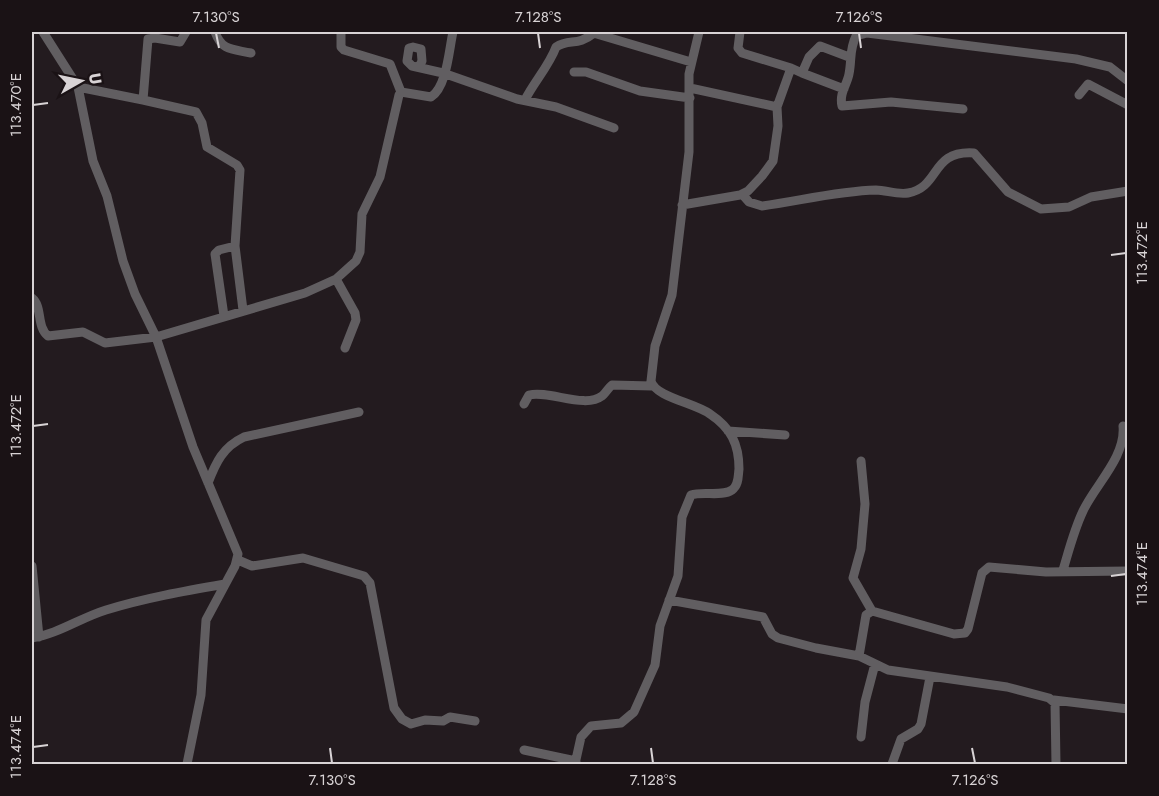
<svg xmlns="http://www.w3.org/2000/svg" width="1159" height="796" font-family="Jost,sans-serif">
	<rect width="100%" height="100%" fill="#231b1f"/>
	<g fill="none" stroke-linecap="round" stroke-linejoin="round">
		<path stroke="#615e61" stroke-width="9" d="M43,32L78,87L93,161L107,196L123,261L135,294L156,337L193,447L238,554L235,566L206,620L201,695L187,764
			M215,32C222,51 232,49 251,53
			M341,32V47L344,50L390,64L401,92
			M590,32L691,62
			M740,32L738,48L742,53L791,68
			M419,67L422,61L421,49L413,47L409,48L407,61L412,66L443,73L517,99L556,107L614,128
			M574,72H586L640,91L690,98
			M802,73L844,89
			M78,87L143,100L148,39L155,38L180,42L186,32
			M690,88L777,107
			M1079,95L1088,84L1128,105
			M143,100L196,112L202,123L207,147L237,165L240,170L235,246L243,310
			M525,100C534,82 549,66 556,47C570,38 577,47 594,33
			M963,109L891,102L842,106C839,93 847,85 849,74C852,59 849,50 856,36L867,33L1076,59L1110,67L1128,81
			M742,194L749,202L762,206C799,201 838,191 876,190C886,190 897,195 908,193C941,187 930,150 974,153L1008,192L1041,209L1069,207L1091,197L1128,191
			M682,205L740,195L748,191L762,176L773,161L778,126L777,107L791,68L802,73L809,57L820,46L849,57
			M336,279L355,313L356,320L345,348
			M32,298C43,307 36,326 48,336L83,332L105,343L156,337L305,293L336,279L356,261L360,252L362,214L380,177L399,95L401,92L431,97C447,87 449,49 453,32
			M224,316L215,254L219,250L235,246
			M524,404L529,395C549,390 585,409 602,396C605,394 608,388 612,385L652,386
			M728,431L785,435
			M861,461L865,504L861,549L853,578L872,611
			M208,483C216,462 223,447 244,437L359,412
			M238,560L252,566L303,558L364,576L370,583L394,708L402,719L411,724L425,720L443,721L450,717L475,721
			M32,566L39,637
			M1063,570C1069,550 1074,530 1083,511C1095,485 1126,457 1123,426
			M669,600L763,617L772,634L778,638L816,648L859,656L888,670L1007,687L1049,698L1055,703L1056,764
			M32,638C58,634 80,618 106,610C145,598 185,591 225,584
			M859,656L866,615L872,611L954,634L965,633L968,629L982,573L989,567L1046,572L1128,571
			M1054,700L1128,709
			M861,737L865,702L875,664
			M524,750L576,761
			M575,764L581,737L591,726L621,723L634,712L655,665L660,626L678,576L682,517L691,495C703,491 722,497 732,490C739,485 738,476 739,469C739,444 731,428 710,414C695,403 655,397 651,381L655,346L672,295L689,152V74L699,32
			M892,764L901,739L918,729L921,724L930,677"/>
	</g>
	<path fill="none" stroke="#d8d3d5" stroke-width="2" d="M216,33L219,48M538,33L540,48M859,33L861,48M33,105L48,103M1111,255L1126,253M33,426L48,424M1111,576L1126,574M33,747L48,745M330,748L332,763M651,748L653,763M972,748L975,763"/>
	<rect width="1159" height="796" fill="none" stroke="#1a1215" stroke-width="66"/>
	<g transform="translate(81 81) rotate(81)" stroke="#1a1215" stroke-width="4.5" paint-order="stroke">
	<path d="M0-4.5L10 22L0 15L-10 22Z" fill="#d8d3d5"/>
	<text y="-9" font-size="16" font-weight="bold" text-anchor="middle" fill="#d8d3d5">U</text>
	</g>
	<rect x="33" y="33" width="1093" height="730" fill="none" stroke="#d8d3d5" stroke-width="2"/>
	<g font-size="15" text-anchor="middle" fill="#d8d3d5">
		<text x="216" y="22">7.130°S</text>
		<text x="538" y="22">7.128°S</text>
		<text x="859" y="22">7.126°S</text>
		<text transform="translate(16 105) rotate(-90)" y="5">113.470°E</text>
		<text transform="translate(1142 253) rotate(-90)" y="5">113.472°E</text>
		<text transform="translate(16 426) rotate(-90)" y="5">113.472°E</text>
		<text transform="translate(1142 574) rotate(-90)" y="5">113.474°E</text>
		<text transform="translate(16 747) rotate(-90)" y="5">113.474°E</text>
		<text x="332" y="785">7.130°S</text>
		<text x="653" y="785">7.128°S</text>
		<text x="975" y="785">7.126°S</text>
	</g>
</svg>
